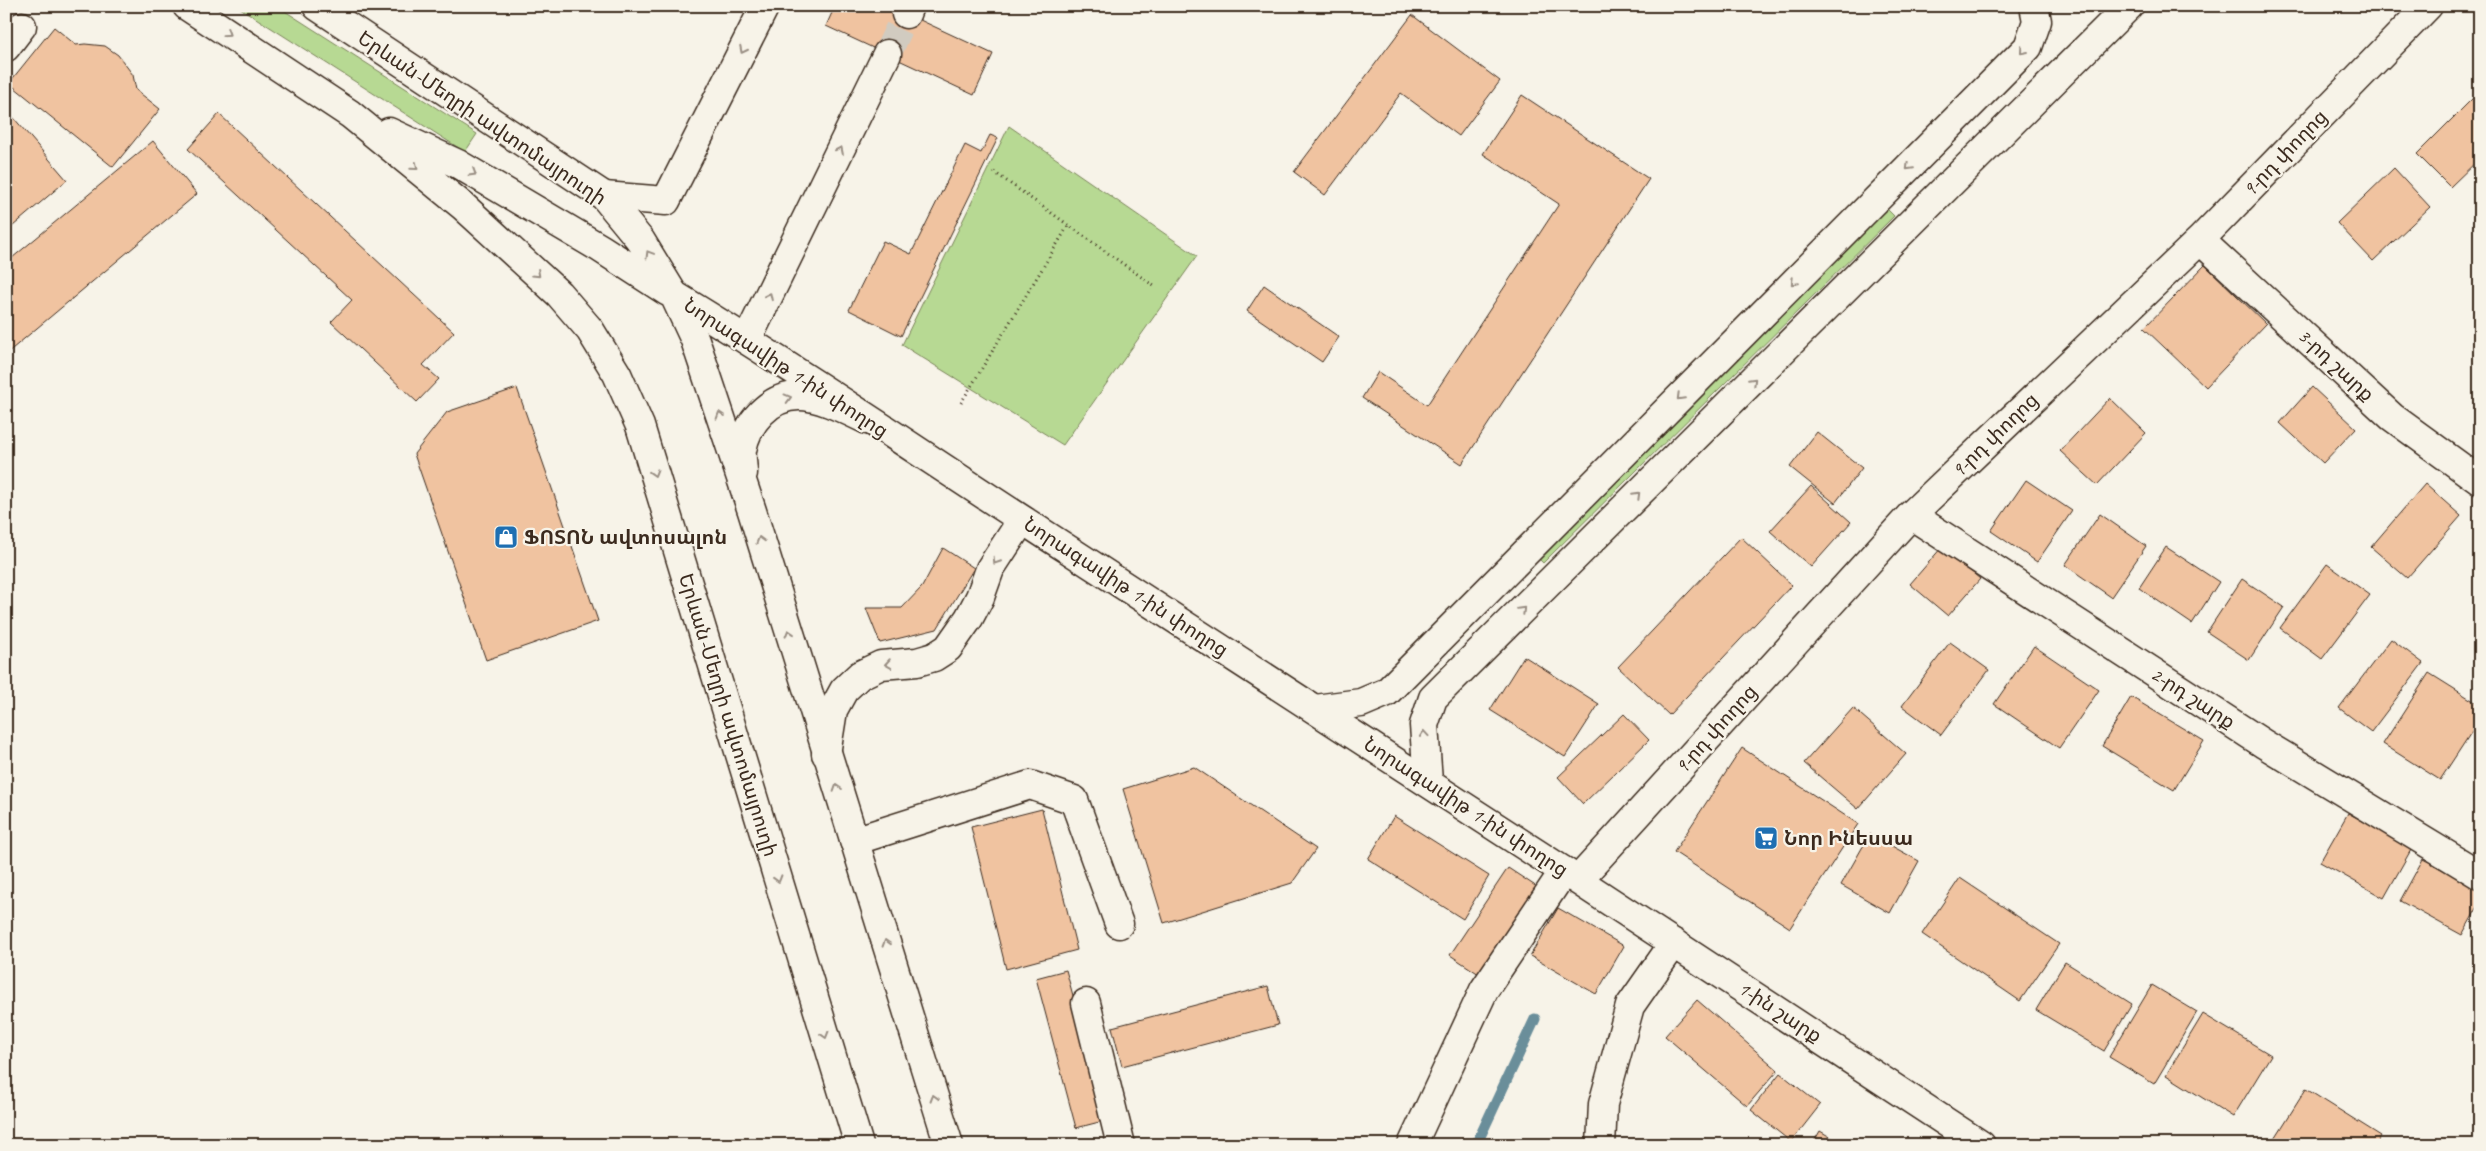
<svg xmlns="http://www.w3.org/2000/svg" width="2486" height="1151" font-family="Caveat,'Noto Sans Armenian',sans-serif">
	<rect width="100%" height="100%" fill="#f7f3e8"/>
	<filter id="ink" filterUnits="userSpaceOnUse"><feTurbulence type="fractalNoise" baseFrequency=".02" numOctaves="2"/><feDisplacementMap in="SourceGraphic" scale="10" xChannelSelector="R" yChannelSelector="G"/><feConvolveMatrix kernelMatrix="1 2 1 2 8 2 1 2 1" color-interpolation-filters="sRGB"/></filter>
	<g filter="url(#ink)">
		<path fill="#b7d993" stroke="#798258" d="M237,6H277L477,134L465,152Z
			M1009,126L1197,256L1063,445L902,345Z
			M1887,209L1894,216L1543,563L1536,556Z"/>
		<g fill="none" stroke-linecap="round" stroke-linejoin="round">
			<path stroke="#6b8e9a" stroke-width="11" d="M1476,1145L1535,1019"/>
		</g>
		<path fill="#f0c3a0" stroke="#3b2a1e" d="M835,6H890L993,54L974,95L826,26Z
			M1412,15L1500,81L1459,136L1401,93L1325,195L1294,172Z
			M54,27L76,45L85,44L105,46L118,55L133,75L136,90L160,109L113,167L9,83Z
			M1522,95L1649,179L1462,464L1362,398L1378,372L1427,405L1559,204L1483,154Z
			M2473,98L2480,105V158L2450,187L2417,154Z
			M7,110L67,180L6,232V111Z
			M219,114L454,332L423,365L439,379L417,402L331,322L352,300L188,149Z
			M990,135L998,138L901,336L849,310L883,241L911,254L965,145L981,153Z
			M153,141L197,194L6,354V263Z
			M2394,168L2430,207L2373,261L2337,223Z
			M2205,265L2266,324L2206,387L2144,328Z
			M1264,285L1339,337L1322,362L1247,311Z
			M2312,387L2356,428L2323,463L2280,423Z
			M517,388L598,621L486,660L414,454L447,412Z
			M2110,398L2146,433L2097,485L2060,451Z
			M1817,432L1862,468L1835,503L1790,467Z
			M2026,480L2072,511L2037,562L1991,531Z
			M2425,484L2461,516L2407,578L2371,547Z
			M1811,486L1851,522L1811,567L1770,531Z
			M2100,514L2146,546L2111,597L2065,565Z
			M1741,537L1792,585L1669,715L1618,667Z
			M1942,547L1980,579L1948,616L1910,584Z
			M2166,547L2219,582L2192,624L2139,588Z
			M943,548L974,568L937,629L880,643L866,608H902L922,587Z
			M2327,564L2370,595L2322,659L2280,628Z
			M2242,579L2284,607L2249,660L2207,632Z
			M2391,639L2423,663L2371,732L2339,708Z
			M1950,642L1989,670L1941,735L1902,706Z
			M2034,646L2099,690L2059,748L1994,704Z
			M1524,656L1599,704L1565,757L1490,710Z
			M2429,673L2480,705V719L2440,780L2383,744Z
			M2131,697L2204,741L2174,790L2102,746Z
			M1853,708L1906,754L1858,809L1804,763Z
			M1624,714L1649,740L1583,804L1558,777Z
			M1742,748L1858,824L1790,928L1674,852Z
			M1194,767L1316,849L1292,883L1164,923L1123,789Z
			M1042,809L1077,950L1006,969L971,827Z
			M2348,813L2412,848L2384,898L2320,862Z
			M1394,816L1489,876L1463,919L1368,859Z
			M1870,834L1919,861L1890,913L1841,885Z
			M2423,859L2480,890V903L2462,935L2400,901Z
			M1508,868L1540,889L1482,976L1450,955Z
			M1960,878L2059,944L2020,1001L1922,934Z
			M1558,908L1624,946L1596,994L1530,956Z
			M2065,962L2132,1004L2104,1051L2036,1010Z
			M1066,970L1107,1120L1076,1128L1036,978Z
			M2152,985L2197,1012L2154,1084L2109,1057Z
			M1268,986L1278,1025L1122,1066L1112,1027Z
			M1697,1000L1778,1070L1747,1106L1665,1036Z
			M2203,1014L2271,1055L2233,1117L2166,1075Z
			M1780,1073L1820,1105L1791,1142L1751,1110Z
			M2306,1089L2381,1136L2376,1145H2275L2272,1143Z
			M1820,1131L1844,1145H1812Z"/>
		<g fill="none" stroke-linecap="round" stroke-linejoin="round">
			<path stroke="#d1cbc0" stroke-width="28" stroke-dasharray="28 14" stroke-linecap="butt" d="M887,54L906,14"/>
			<g stroke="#3b2a1e" stroke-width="31">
				<path id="minor" d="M906,14L909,6
					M6,47L22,26
					M604,196L666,201L765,6
					M2200,240L2392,417L2480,481
					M747,340L887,54
					M1911,515L2264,744L2480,875
					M1315,709L1361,703L1387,692L2028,47L2037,21L2034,6
					M826,754L833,710L844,690L860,675L881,665L917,662L934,657L948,648L969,618L980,597L990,569L1022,520
					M1428,782L1424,725L1433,698L2129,6
					M854,841L1030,785L1074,800L1119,924
					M1578,880L1911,515L2200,240L2428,6
					M1086,1003L1121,1145
					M1412,1145L1484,990L1564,871
					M1601,1145L1603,1104L1630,1006L1674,943"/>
			</g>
			<g stroke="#3b2a1e" stroke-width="31">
				<path id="major" d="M674,295C808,376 937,465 1069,550C1374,747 1678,945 1981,1145"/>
			</g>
			<g stroke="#3b2a1e" stroke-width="31">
				<path id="highway" d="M187,6L350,114L464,207L559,294L590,330L617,374L640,426L859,1145
					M317,6L604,196L641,241L674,295L695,340L752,511L949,1145
					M389,132L458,164L600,248L668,292
					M743,473C743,466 741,457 742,450C747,423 769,396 799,396C820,396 848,411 867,420"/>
			</g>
			<path stroke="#3b2a1e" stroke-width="3" stroke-dasharray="1 4" stroke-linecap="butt" d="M994,172L1154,286
				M961,403L1068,226"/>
			<use href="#minor" stroke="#f7f3e8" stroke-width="28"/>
			<use href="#major" stroke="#f7f3e8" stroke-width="28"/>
			<use href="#highway" stroke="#f7f3e8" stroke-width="28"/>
		</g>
		<defs><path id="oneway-chevron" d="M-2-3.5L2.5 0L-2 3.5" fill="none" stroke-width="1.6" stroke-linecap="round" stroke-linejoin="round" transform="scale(1.25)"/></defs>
		<g stroke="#998e83">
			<use href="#oneway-chevron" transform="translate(227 33) rotate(33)"/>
			<use href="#oneway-chevron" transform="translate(743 50) rotate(117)"/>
			<use href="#oneway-chevron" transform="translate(2023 51) rotate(131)"/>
			<use href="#oneway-chevron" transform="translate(840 150) rotate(-64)"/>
			<use href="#oneway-chevron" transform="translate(415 167) rotate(39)"/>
			<use href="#oneway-chevron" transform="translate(1909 167) rotate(135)"/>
			<use href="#oneway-chevron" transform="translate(473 173) rotate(31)"/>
			<use href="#oneway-chevron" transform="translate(649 254) rotate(-121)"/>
			<use href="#oneway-chevron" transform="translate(537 274) rotate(43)"/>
			<use href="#oneway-chevron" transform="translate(1794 282) rotate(135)"/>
			<use href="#oneway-chevron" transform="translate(769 296) rotate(-64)"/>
			<use href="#oneway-chevron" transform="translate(1753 381) rotate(-45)"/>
			<use href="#oneway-chevron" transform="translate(1680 397) rotate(135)"/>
			<use href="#oneway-chevron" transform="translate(788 398) rotate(-15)"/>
			<use href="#oneway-chevron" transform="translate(720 415) rotate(-108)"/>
			<use href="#oneway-chevron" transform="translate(654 473) rotate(73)"/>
			<use href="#oneway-chevron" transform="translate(1637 495) rotate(-45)"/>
			<use href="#oneway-chevron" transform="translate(760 540) rotate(-106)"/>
			<use href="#oneway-chevron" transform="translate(996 561) rotate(123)"/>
			<use href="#oneway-chevron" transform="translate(1522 610) rotate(-45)"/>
			<use href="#oneway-chevron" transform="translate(789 633) rotate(-107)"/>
			<use href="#oneway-chevron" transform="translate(888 664) rotate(171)"/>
			<use href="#oneway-chevron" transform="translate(1424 734) rotate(-95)"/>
			<use href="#oneway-chevron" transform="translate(837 788) rotate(-108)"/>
			<use href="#oneway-chevron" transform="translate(778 879) rotate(73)"/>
			<use href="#oneway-chevron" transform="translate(886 943) rotate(-107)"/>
			<use href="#oneway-chevron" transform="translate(825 1035) rotate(73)"/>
			<use href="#oneway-chevron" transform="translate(934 1098) rotate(-107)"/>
		</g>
	</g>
	<defs>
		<g id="shop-square" transform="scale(1.25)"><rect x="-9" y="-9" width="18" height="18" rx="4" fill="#1f6fb2" stroke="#f7f3e8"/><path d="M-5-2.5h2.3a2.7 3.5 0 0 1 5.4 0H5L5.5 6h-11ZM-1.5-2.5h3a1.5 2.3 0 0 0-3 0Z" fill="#fff"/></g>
		<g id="supermarket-square" transform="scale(1.25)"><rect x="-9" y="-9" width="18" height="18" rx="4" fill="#1f6fb2" stroke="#f7f3e8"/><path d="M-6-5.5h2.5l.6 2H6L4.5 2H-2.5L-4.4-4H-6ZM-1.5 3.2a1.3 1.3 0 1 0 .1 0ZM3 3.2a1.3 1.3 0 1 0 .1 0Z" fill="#fff"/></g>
	</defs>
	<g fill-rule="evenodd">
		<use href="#shop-square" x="506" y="537"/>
		<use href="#supermarket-square" x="1766" y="838"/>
	</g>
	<g text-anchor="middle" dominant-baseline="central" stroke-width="4.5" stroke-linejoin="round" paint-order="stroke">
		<g font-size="20" fill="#3b2a1e" stroke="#f7f3e8">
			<text transform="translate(482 118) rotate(34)">Երևան-Մեղրի ավտոմայրուղի</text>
			<text transform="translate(2285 153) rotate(-46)">9-րդ փողոց</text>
			<text transform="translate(2336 365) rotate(43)">3-րդ շարք</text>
			<text transform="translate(786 368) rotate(33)">Նորագավիթ 1-ին փողոց</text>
			<text transform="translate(1995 435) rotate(-44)">9-րդ փողոց</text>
			<text transform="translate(1126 587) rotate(33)">Նորագավիթ 1-ին փողոց</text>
			<text transform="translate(2193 698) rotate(33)">2-րդ շարք</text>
			<text transform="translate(728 715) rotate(73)">Երևան-Մեղրի ավտոմայրուղի</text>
			<text transform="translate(1716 729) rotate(-48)">9-րդ փողոց</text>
			<text transform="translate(1466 807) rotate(33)">Նորագավիթ 1-ին փողոց</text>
			<text transform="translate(1780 1012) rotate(33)">1-ին շարք</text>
		</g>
		<g font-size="20" font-weight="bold" fill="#3b2a1e" stroke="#f7f3e8" text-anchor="start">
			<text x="524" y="537">ՖՈՏՈՆ ավտոսալոն</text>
			<text x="1784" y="838">Նոր Ինեսսա</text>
		</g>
	</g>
	<rect width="2486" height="1151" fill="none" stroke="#f7f3e8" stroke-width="25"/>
	<rect x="12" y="12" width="2461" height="1126" fill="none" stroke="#3b2a1e" stroke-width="2" filter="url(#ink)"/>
</svg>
